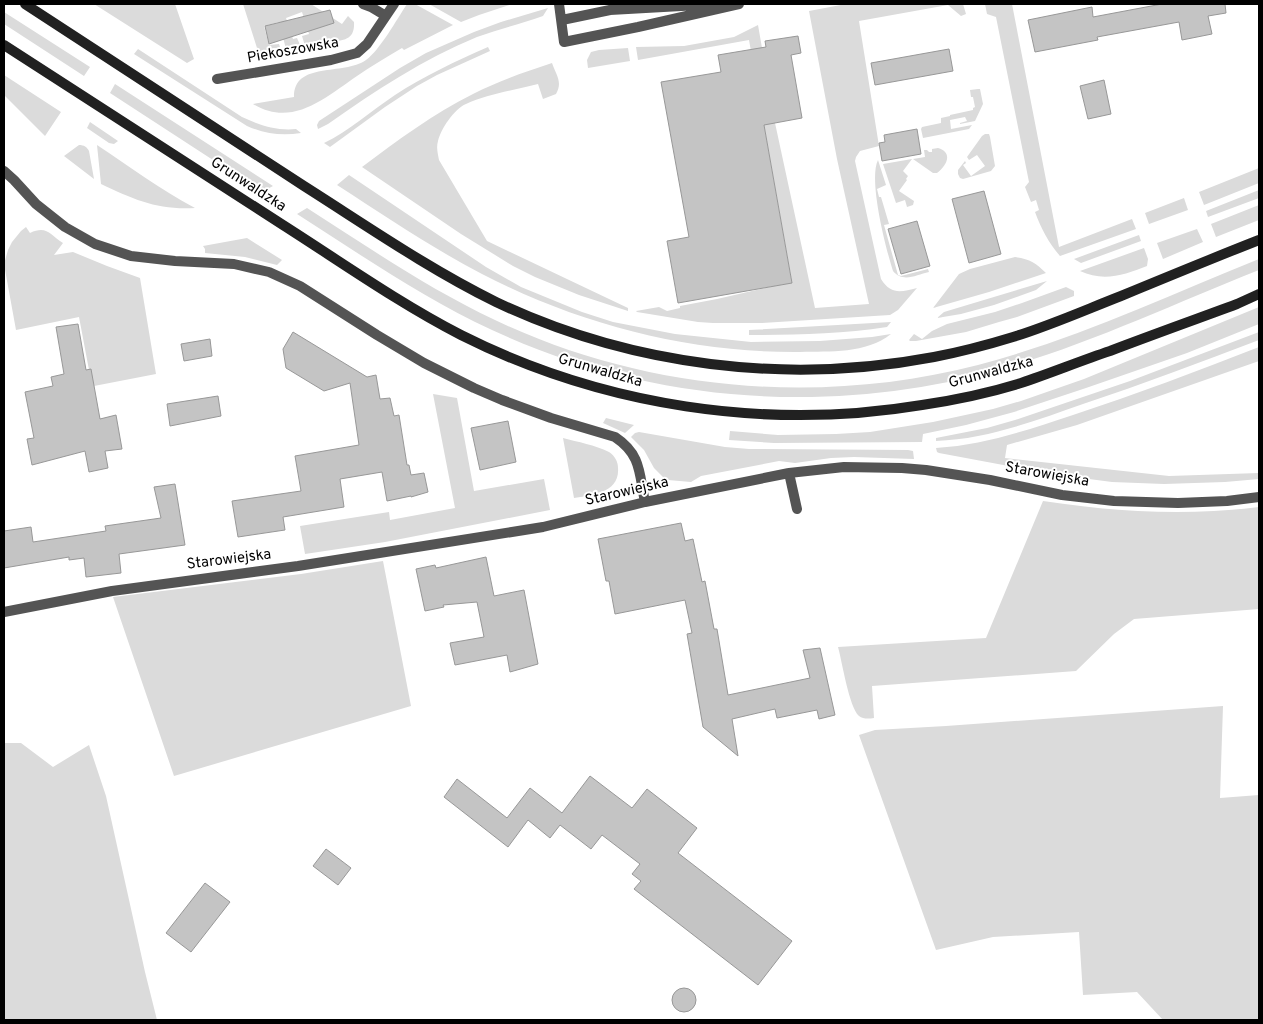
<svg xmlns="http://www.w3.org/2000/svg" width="1263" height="1024" font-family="Overpass,sans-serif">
	<rect width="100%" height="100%" fill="#fff"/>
	<path fill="#dbdbdb" d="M94,4H175L194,59L187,63Z
		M243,4H311L342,24L348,16L354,22C355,40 344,40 330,42C322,43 314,44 305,46L302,36L309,34L302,12L286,18L293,39L297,38L301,47L286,49L279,22L264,26L269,45L279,44L281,50H277V48H273V51L260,53L258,48H257Z
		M407,4H415L453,25L404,50L402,48C387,57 371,66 357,76C325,98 292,128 253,104L294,97C294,61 343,76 366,60C380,50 397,19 407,4Z
		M429,4H512L479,15L461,22Z
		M846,4H963L966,14L961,16L948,5L859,21L879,146L860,151L856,157L855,161L881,279C891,295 901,292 917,288L898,310L890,315L760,323H713L698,322L637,312L636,311L659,307L667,311L680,308V306L717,299L792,282L749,40L638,60L636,47L684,46L734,37L758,25L775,123L815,308L869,304L837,159L809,11Z
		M985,4H1012L1059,247L1132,219L1136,229L1060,256C1048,242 1041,228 1035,212L1039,210L1036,200L1031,202L1025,187L1029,182L996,17L987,14Z
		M548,8L543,16C521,24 499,29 477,37C423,59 375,91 328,124L318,129L317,125L319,121L400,68L426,53L474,32L501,22Z
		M4,12L90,67L84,76L4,24Z
		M488,47L490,51L437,75L417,86L385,107L330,147L324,143C349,131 371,111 395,95C424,76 456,61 488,47Z
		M628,48L630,61L588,68L587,60L591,52L599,50Z
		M138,49L242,117C259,125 277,131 296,129L301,133C282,136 265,134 247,126L134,54Z
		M552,63C556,75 563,82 556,94L543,99L538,84C515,90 487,94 466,104C454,109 441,129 438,141C436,148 438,154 439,160L487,241L628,308V311L579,295L535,277L513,266L461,234L362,167C398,140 433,114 473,94C498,81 525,72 552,63Z
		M4,75L61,112L45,136L4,95Z
		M115,84L273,186L262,192L110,93Z
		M978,89H980L983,104L975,121L960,124V123L967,121L965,117L950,120L951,129L972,125L969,129L923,138L921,129L922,127L941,123V118L950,116V115L973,110V108L975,107L973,97H971L970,90Z
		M90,122L118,141L114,144L109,143L87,128Z
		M985,134H989L990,137L995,166L991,171L963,179L960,178L958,174V170L965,161L966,163L963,165L971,176L985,166L977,155L969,160L967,157L982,136Z
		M79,145C84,145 87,147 89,151L94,179L64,156Z
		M97,145C129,166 161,190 195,208C157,210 135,200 101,184Z
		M938,148C954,153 946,166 937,173H933L913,159L925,157L924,150H927L929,152H932V149Z
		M912,159L903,171L908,176L906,179L907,180L899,191L914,201L913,205L907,207L905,200L896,203L883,164Z
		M878,160L886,185L877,189L879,197H881L889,224L884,225L898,275L901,276L928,269L929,272C916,275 903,283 893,271C886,249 868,180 878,160Z
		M1259,168V183L1204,205L1199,192Z
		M349,175L486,267L521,287L582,312L613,322L675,334L751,342L820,341L872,337L891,334C866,354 830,351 800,352C690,353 580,325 482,274C432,248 385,216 337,185Z
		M1259,190V198L1208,217L1206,211Z
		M1184,198L1188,210L1149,224L1145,213Z
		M1259,205V220L1216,237L1211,224Z
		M307,208C368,247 429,289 495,320C644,391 819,406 978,365C1074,340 1167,296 1259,259V270C1178,302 1098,340 1015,365C843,417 655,406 492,330C423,298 361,255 297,214Z
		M26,227L30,233C47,225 50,235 63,243L54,255L73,252L107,266L140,278L156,374L94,386L89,370L79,317L16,330L4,264L8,250L12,242L21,231Z
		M1197,229L1203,242L1163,259L1157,243Z
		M1139,235L1141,241L1081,263L1074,259Z
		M247,238L282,260L277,265L245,257L205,253V249L203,246Z
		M1144,248L1148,259L1147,266C1125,275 1103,282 1080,271Z
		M1015,257C1030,259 1036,263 1046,273L989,292L933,308L959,274L970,269Z
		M1047,281L1036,290L994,305L961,314L937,318L944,312Z
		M1066,287L1074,291V296L1017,317L999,322L966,332L916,341H910L909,340L914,334L922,339L932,331L947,324L995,312L1022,303Z
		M1259,307V324L1187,353L1086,388L1014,412L966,425L923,434L922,442L774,443L729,440L730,431L778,435L836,434L870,432L933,422L993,409L1021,401L1084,379Z
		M891,322L887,327C841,334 795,335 749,335V330Z
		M1259,332V340C1201,362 1143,384 1083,404C1049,416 1014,429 978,436C964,439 950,440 936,441V438L987,428L1015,420L1130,381Z
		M1259,347V361L1077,425L1007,445L1005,458L1169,476L1259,473V479L1225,482L1164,484L1112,482L1051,474L939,453L937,452L936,448C985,445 1027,430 1073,415C1136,394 1198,371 1259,347Z
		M433,394L457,398L474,491L544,479L550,510L385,542L305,554L300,526L389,512L390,520L455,508Z
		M606,418L634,425L625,433L603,423Z
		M639,432L725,447L749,449L908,450L913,451L914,459L854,457L831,458L795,463L779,461L701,476L691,482L668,480L663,477L654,468L644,450L631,437L635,433Z
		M563,438C578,442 595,445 609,452C615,456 618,462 618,468C620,493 591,495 574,498Z
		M1043,501C1115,512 1187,516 1259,507V609L1134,619L1114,634L1076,671L872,686L874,718C868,719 863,719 859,716C849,707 842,661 838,647L986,638Z
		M383,561L411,706L174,776L113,597L301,574Z
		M1223,706L1220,798L1259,795V1020H1163L1137,992L1083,995L1079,932L993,937L936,950L859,735L875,730L946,726Z
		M4,743H21L53,767L89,745L106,796L145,972L157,1020H4Z"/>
	<path fill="#c4c4c4" stroke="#989898" d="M1162,4H1225L1226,13L1208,16L1212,34L1182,40L1179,22L1097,37L1098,40L1035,52L1028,20L1092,7L1093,17Z
		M330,10L334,23L269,44L265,26Z
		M798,36L801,53L791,55L802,118L764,125L792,283L678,303L667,241L689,237L661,82L721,72L718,55L766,47L765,41Z
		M949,49L953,71L875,85L871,63Z
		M1104,80L1111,114L1088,119L1080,86Z
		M917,129L921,154L882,161L879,143L885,142L884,135Z
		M984,191L1001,254L969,263L952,199Z
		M917,221L930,266L901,274L888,229Z
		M78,324L86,370L91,369L100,419L116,415L122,449L105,451L108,468L89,472L85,451L32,465L27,439L34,438L25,392L53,386L51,377L64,374L56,327Z
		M293,332L367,377L376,375L380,399L390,398L394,416L399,415L407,465H409L411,475L424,473L428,492L411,497V496L387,501L382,472L340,479L344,507L283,517L285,530L238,537L232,501L301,491L295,456L359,445L350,383L324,391L286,368L283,349Z
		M210,339L212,356L184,361L181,344Z
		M218,396L221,416L170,426L167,404Z
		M508,421L516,462L480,470L471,428Z
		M175,484L185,545L119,554L121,573L86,577L84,558L69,560V557L4,568V531L31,527L33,542L106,531L105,526L161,518L154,487Z
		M681,523L685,541L693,539L702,582L705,581L714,629H717L728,695L810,678L803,650L820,648L835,715L819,719L817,710L777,718L775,709L732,719L738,756L703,727L687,634L692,633L685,600L615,614L609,581H606L598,539Z
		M486,557L494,596L524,590L538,664L510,672L507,655L455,665L450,643L484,637L477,602L443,605L444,607L425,611L416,569L435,565L436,568Z
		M590,776L632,808L647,789L697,828L678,853L792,941L758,985L634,889L641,881L632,874L640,864L602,835L591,849L560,825L550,838L528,820L508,847L444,797L457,779L507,818L530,788L562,813Z
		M326,849L351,868L338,885L313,866Z
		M205,883L230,902L191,952L166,933Z
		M672 1000a12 12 0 1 1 24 0a12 12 0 1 1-24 0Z"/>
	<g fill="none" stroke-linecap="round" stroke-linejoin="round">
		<path stroke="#545454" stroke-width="10" d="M363,4L371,7L386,16
			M559,4L564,42L638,27L739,4
			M562,20L610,10L717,4
			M217,79L331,60L357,53L367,44L394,4
			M4,171L14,180L36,204L65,227L95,244L131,256L175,261L234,264L269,272L300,286L377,335L424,363L474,388L502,400L551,418L615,437C642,455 639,474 645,502
			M789,473L797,509
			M4,612L112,591L298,566L543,527L645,502L789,473L844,467L902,468L926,470L990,480L1062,495L1114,501L1178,503L1227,501L1259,497"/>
		<path stroke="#212121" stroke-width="10" d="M25,4C118,64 211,126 304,186C367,226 429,269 496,302C631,366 787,385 934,357C960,352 987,345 1013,337C1049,326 1085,310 1121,296C1167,277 1213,258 1259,240
			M4,45C97,105 190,165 283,225C341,262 399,303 461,335C602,406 766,431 922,405C955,400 989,393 1021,383C1051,373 1080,361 1110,351C1152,335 1194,320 1237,304L1259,294"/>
	</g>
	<g text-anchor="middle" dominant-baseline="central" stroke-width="4" stroke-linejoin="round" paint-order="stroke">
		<g font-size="15" fill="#000" stroke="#fff">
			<text transform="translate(293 51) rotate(-10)">Piekoszowska</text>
			<text transform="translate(248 185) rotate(33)">Grunwaldzka</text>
			<text transform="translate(600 371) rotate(16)">Grunwaldzka</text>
			<text transform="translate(991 373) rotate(-15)">Grunwaldzka</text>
			<text transform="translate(1047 475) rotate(10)">Starowiejska</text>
			<text transform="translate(627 492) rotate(-13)">Starowiejska</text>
			<text transform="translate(229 560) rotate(-7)">Starowiejska</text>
		</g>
	</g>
	<rect width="1263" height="1024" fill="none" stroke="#000000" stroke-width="10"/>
</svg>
